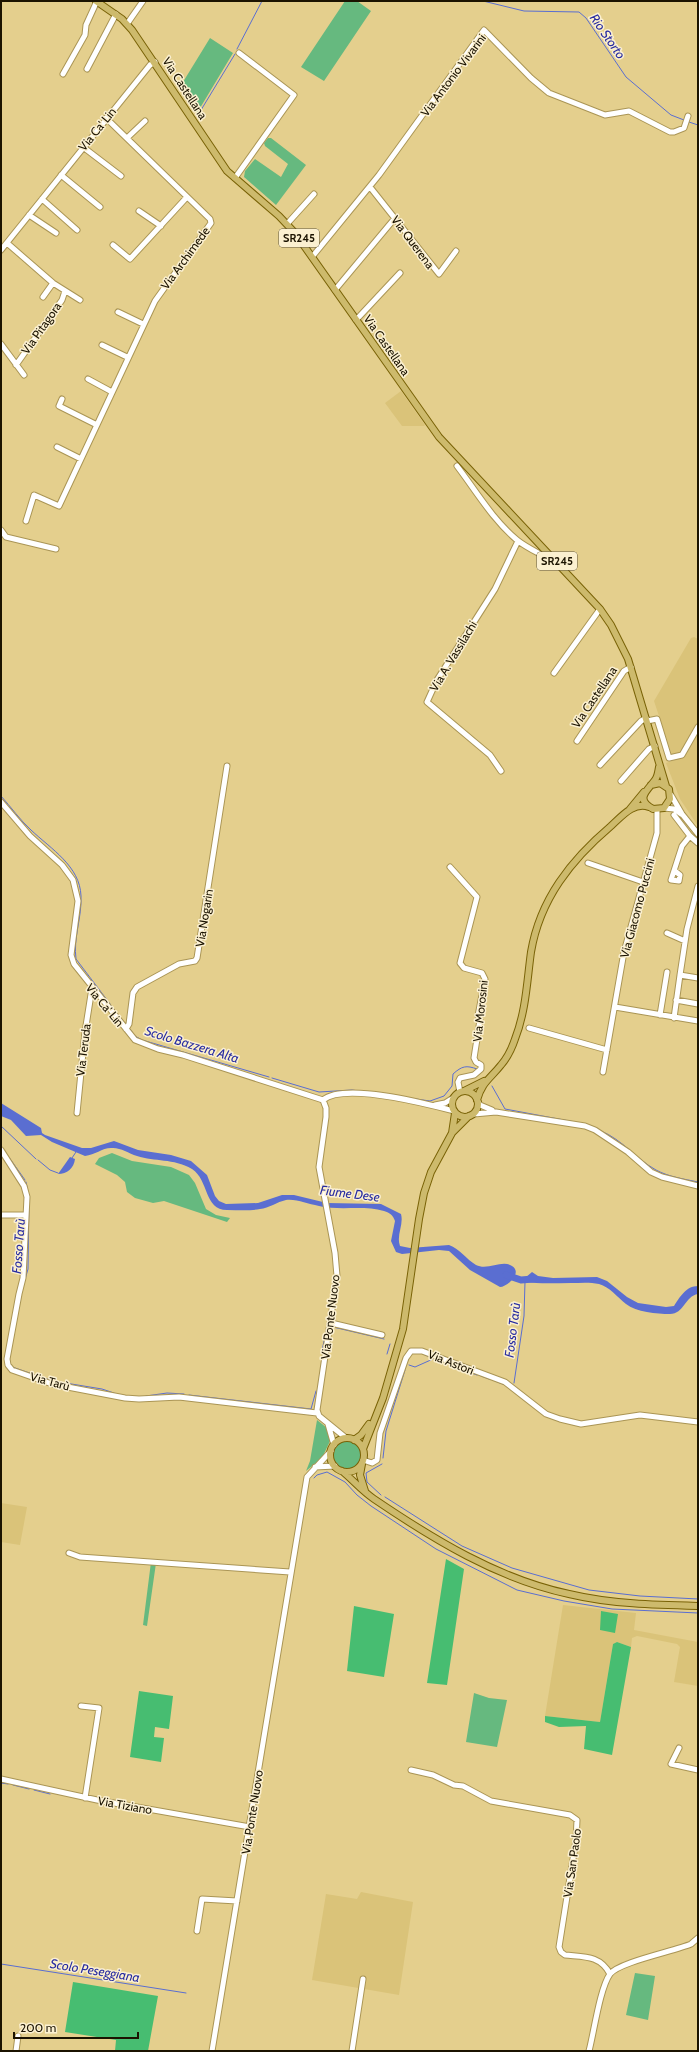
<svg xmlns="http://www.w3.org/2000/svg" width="699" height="2052" font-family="Cabin,sans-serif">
	<rect width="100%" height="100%" fill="#e4cf8d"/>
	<path fill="#dac379" d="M401,391L425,425L424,426H402L385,403Z
		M694,637L698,639V722L680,753L672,755L654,701L691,638Z
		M698,732V826L680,799L666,763L683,757Z
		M1,1503L27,1507L20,1545L1,1542Z
		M563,1605L636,1613L634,1630L698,1642V1686L674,1682L680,1647L677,1644L637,1636L632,1638L631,1647L617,1642L613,1644L600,1722L545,1716Z
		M361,1892L413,1902L399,1995L312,1980L326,1894L357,1899Z"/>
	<path fill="#66b97f" d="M345,1H357L371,11L324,81L301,67Z
		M210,38L233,53L197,113L184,94L188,91L183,82Z
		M268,138H271L306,165L276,205L244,177L245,171L255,159L281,177L288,164L265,146L264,143Z
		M112,1153L132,1161L171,1167L189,1175L195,1183L206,1209L216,1215L230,1218L227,1222L164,1201L153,1203L135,1198L127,1192L125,1182L117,1175L95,1164L99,1158Z
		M317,1420L327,1428L331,1439L322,1458L306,1471L310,1461Z
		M331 1455a16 16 0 1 1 32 0a16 16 0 1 1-32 0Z
		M151,1562L156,1563L147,1626L143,1625Z
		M474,1693L489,1698L507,1700L497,1747L466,1742Z
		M635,1973L655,1976L648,2020L626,2015Z"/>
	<path fill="#47bd71" d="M446,1559L464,1569L447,1685L427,1683Z
		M354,1606L394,1614L384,1677L347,1671Z
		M601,1611L618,1614L615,1633L600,1630Z
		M617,1642L631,1647L612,1755L584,1749L586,1726L559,1727L545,1722V1716L600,1722L613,1644Z
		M139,1691L173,1696L169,1729L155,1727L154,1737L164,1738L161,1762L130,1757Z
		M73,1982L158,1996L148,2051H115L116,2040L65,2032Z"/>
	<path fill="#5a6ed1" d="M1,1103L41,1128L42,1133L45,1135L82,1148H91L114,1141L138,1150L171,1155L191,1161L207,1175L215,1196L219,1201L226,1204L258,1203L282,1195H294L327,1203L381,1204L401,1214C404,1225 396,1235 400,1246L410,1248L449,1245C460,1249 466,1259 476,1265C488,1271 502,1259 512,1266C523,1273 507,1287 500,1287L470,1270L449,1251L439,1250L402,1254L396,1252L391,1241L395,1221C393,1215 390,1213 384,1211C364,1205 340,1211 319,1206C307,1204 298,1199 286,1200C277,1202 269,1208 260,1209C250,1211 238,1210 227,1210C204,1210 209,1180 192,1169C173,1158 155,1162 137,1156C128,1153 120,1147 111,1148C102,1148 95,1155 85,1156L52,1142L41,1135L26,1136L11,1120L1,1116Z
		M70,1157L75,1159C74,1168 67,1174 58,1174Z
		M532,1272L538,1276L553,1278L597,1277L607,1281L627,1297L638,1303L666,1307L674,1306C680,1297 686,1286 698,1286V1294C685,1296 684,1314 670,1314C657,1314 636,1312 626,1304C617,1297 610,1287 599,1284C590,1282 580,1283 571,1283C555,1283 541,1284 524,1282L525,1278Z"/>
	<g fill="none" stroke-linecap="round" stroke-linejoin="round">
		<path stroke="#5a6ed1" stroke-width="1" d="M483,1L524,11L579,12L586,18L626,77L671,115L684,120
			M237,49L262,1
			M198,115L235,54
			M689,122L698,125
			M1,796C11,807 20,820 31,830C51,849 80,866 81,896C82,917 73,939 76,959L126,1025
			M130,1029L135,1036L142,1040L269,1077
			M272,1078L319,1092L352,1090L430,1101L444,1096L452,1086L453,1074C462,1066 466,1065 477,1069
			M492,1086L505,1109L580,1123
			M1,1126L36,1159
			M601,1131C623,1140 636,1159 656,1170C669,1177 684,1179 698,1182
			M1,1146L25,1180
			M72,1158L76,1152
			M38,1160L50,1170L58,1173
			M26,1182L29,1197
			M22,1290L28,1269L29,1200
			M333,1327L384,1339
			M322,1351L327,1326
			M387,1354L390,1344
			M425,1355L463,1370
			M409,1365L415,1367L433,1359
			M12,1367L50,1380
			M466,1371L477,1375
			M481,1376L489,1379
			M53,1381L102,1389L114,1393
			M495,1381L505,1385
			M514,1383L524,1316L525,1282
			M189,1395L311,1409L316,1391
			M146,1396L167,1393L184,1394
			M383,1458L386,1431L405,1370
			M314,1478L317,1475L327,1472L345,1482L357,1495L371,1506L436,1549L517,1590L564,1601L612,1609L698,1613
			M381,1495L367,1482L366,1473L382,1464
			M385,1497L462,1546L512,1568L589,1590L640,1596L698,1599
			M1,1783L8,1784
			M13,1785L29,1789
			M34,1790L50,1794
			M1,1964L186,1993"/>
		<path stroke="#5a6ed1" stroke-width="7" d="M506,1275L521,1280L533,1279"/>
		<g stroke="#aa9555" stroke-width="7">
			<path id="minor" d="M127,24L143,1
				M87,69L116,14
				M63,74L85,35L86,25L97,1
				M127,138L145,121
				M83,147L121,176
				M61,175L100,207
				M235,178L294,95L239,53
				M370,187L439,274L456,251
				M42,199L77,230
				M139,211L161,226
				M29,215L56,233
				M287,224L314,194
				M7,243L53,283L80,300
				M113,245L130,259L187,197
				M1,250L150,65L155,62
				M312,257L379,175L484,30L531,78L549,93L605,115L629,111L670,132H674L684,128L688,116
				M335,290L395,218
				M43,297L53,283
				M118,312L143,324
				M356,320L400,273
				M1,344L24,375
				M102,345L127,357
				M16,365L62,300L65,291
				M88,379L112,392
				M62,399L59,406L97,425
				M57,447L81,459
				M457,466C476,491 493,520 517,540C527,548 539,553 549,559L554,558
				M26,521L34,495L59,506L155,301L211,223L210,219L106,118
				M1,530L6,537L56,549
				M554,673L600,609
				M647,721L657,719L669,758L682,755L698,727
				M577,741L624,671L631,667
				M600,765L641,721L646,718
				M501,771L490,755L427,702L437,680L495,589L518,541
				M621,781L649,749L655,746
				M671,795L682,814L698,834
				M1,802L30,836L62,865L73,880L78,901L71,955L74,964L135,1040L158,1049L183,1055L323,1100
				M664,808L674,809L681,814
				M674,815L690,836L698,843
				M588,863L643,882
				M450,867L477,897L460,963L464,968L482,973L485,979L478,1016L480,1020L474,1058L476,1062L481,1065V1069L474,1075L460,1078L458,1082L460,1092
				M675,871L680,875L679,881L671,880L682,846L690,836
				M698,886L687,929L680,975L698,978
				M667,933L685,941
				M676,1000L698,1004
				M615,1007L698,1021
				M660,1015L667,972
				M674,1018L680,975
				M529,1028L607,1050
				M126,1029L129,1024L133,993L137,987L179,964L195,961L197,958L227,766
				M603,1072L624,952L657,833V810
				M323,1100L326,1108V1117L319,1167L335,1253L337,1276L317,1410L319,1416L346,1438
				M323,1100C345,1082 427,1104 454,1111
				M478,1102L480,1105L492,1110
				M435,1105L445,1103L453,1098
				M77,1113L85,1032L92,988
				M474,1114L496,1112L585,1126L595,1130L628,1152L651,1172L662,1177L698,1186
				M1,1150L24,1186L27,1197L23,1278L19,1294L7,1359L8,1365L12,1370L52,1384L125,1398L139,1399L179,1397L317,1413
				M1,1215H26
				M331,1323L382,1335
				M328,1424L334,1445
				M363,1460L372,1463L377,1460L380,1433L406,1358L411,1351H422L505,1382L546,1414L560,1419L581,1424L640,1415L698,1422
				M315,1467L335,1466
				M69,1553L80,1557L290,1572
				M81,1706L99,1708L85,1798
				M679,1748L671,1764L698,1770
				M411,1770L433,1775L454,1785L463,1786L491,1801L570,1815L577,1820L576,1840L559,1947L561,1952L565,1955C584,1957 600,1955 610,1974
				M1,1779L97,1800L250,1827
				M197,1931L202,1899L237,1901
				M16,2051L18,2036
				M212,2051L307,1477L331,1451
				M352,2051L363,1979
				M589,2051C594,2032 600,1988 610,1974C619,1962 675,1951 691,1944L698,1938"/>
		</g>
		<g stroke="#796206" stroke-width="8">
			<path id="major" d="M96,1L122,19L132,30L227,171L279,216L295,233L439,437L600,609L611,625L628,659L666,786
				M651,785L660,783L669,789L670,799L664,808L653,809C634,799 648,790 655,780C658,776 658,772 659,767
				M630,809L644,792
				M452 1104a13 13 0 1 1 26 0a13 13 0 1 1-26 0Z
				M464,1091L484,1081
				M477,1100C482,1082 490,1079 501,1065C507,1058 512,1048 515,1039C526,1011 527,981 531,952C540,899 571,860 611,826C621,817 634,801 649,807
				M452,1133L469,1116
				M330 1455a17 17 0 1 1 34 0a17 17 0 1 1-34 0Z
				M354,1440L361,1435L369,1424
				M363,1449L383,1398L403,1329L419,1219L424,1193L431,1172L452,1133L455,1113
				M362,1464L360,1475L365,1491
				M342,1471C353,1480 362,1491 374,1499C433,1539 498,1579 569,1594C611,1604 655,1605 698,1606"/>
		</g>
		<use href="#minor" stroke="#fff" stroke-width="5"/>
		<use href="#major" stroke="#cdba6c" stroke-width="6"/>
	</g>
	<g text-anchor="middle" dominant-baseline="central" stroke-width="3" stroke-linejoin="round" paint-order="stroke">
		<g fill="#fbf0d0" stroke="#5e553e" stroke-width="1">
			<rect x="279" y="229" width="40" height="18" rx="3"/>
			<rect x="537" y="552" width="40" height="18" rx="3"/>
		</g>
		<g font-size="11" font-weight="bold" fill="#1b1300">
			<text x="299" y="238">SR245</text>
			<text x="557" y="561">SR245</text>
		</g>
		<g font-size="12" fill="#1b1300" stroke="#fbf0d0">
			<text transform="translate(453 75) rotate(-53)">Via Antonio Vivarini</text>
			<text transform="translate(185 88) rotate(57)">Via Castellana</text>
			<text transform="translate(97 129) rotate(-51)">Via Ca' Lin</text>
			<text transform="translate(413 242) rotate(53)">Via Querena</text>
			<text transform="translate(185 258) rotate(-54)">Via Archimede</text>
			<text transform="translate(41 328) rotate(-55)">Via Pitagora</text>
			<text transform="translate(387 345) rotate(55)">Via Castellana</text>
			<text transform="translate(453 656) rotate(-59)">Via A. Vassilachi</text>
			<text transform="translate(594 697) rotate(-56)">Via Castellana</text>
			<text transform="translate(637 908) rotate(-75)">Via Giacomo Puccini</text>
			<text transform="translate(204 918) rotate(-81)">Via Nogarin</text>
			<text transform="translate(105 1005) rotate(50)">Via Ca' Lin</text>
			<text transform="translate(480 1011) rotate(-84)">Via Morosini</text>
			<text transform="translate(83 1050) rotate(-83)">Via Teruda</text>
			<text transform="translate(330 1317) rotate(-83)">Via Ponte Nuovo</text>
			<text transform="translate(451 1362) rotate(21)">Via Astori</text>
			<text transform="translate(50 1381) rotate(15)">Via Tarù</text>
			<text transform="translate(125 1805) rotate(10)">Via Tiziano</text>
			<text transform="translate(252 1812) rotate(-81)">Via Ponte Nuovo</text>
			<text transform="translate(572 1863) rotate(-82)">Via San Paolo</text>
		</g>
		<g font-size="13" font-style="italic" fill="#282ca1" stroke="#fbf0d0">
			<text transform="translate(608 36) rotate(55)">Rio Storto</text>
			<text transform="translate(192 1044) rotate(17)">Scolo Bazzera Alta</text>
			<text transform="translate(350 1193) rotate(7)">Fiume Dese</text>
			<text transform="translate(18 1246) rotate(-86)">Fosso Tarù</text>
			<text transform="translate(512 1330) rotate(-83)">Fosso Tarù</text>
			<text transform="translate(95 1970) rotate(9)">Scolo Peseggiana</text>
		</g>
	</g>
	<rect width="699" height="2052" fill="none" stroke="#1b1300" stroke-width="4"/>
	<path d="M14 2032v6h124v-6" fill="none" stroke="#1b1300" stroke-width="2"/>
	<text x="20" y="2032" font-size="12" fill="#1b1300" stroke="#fbf0d0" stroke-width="3" paint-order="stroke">200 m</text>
</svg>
